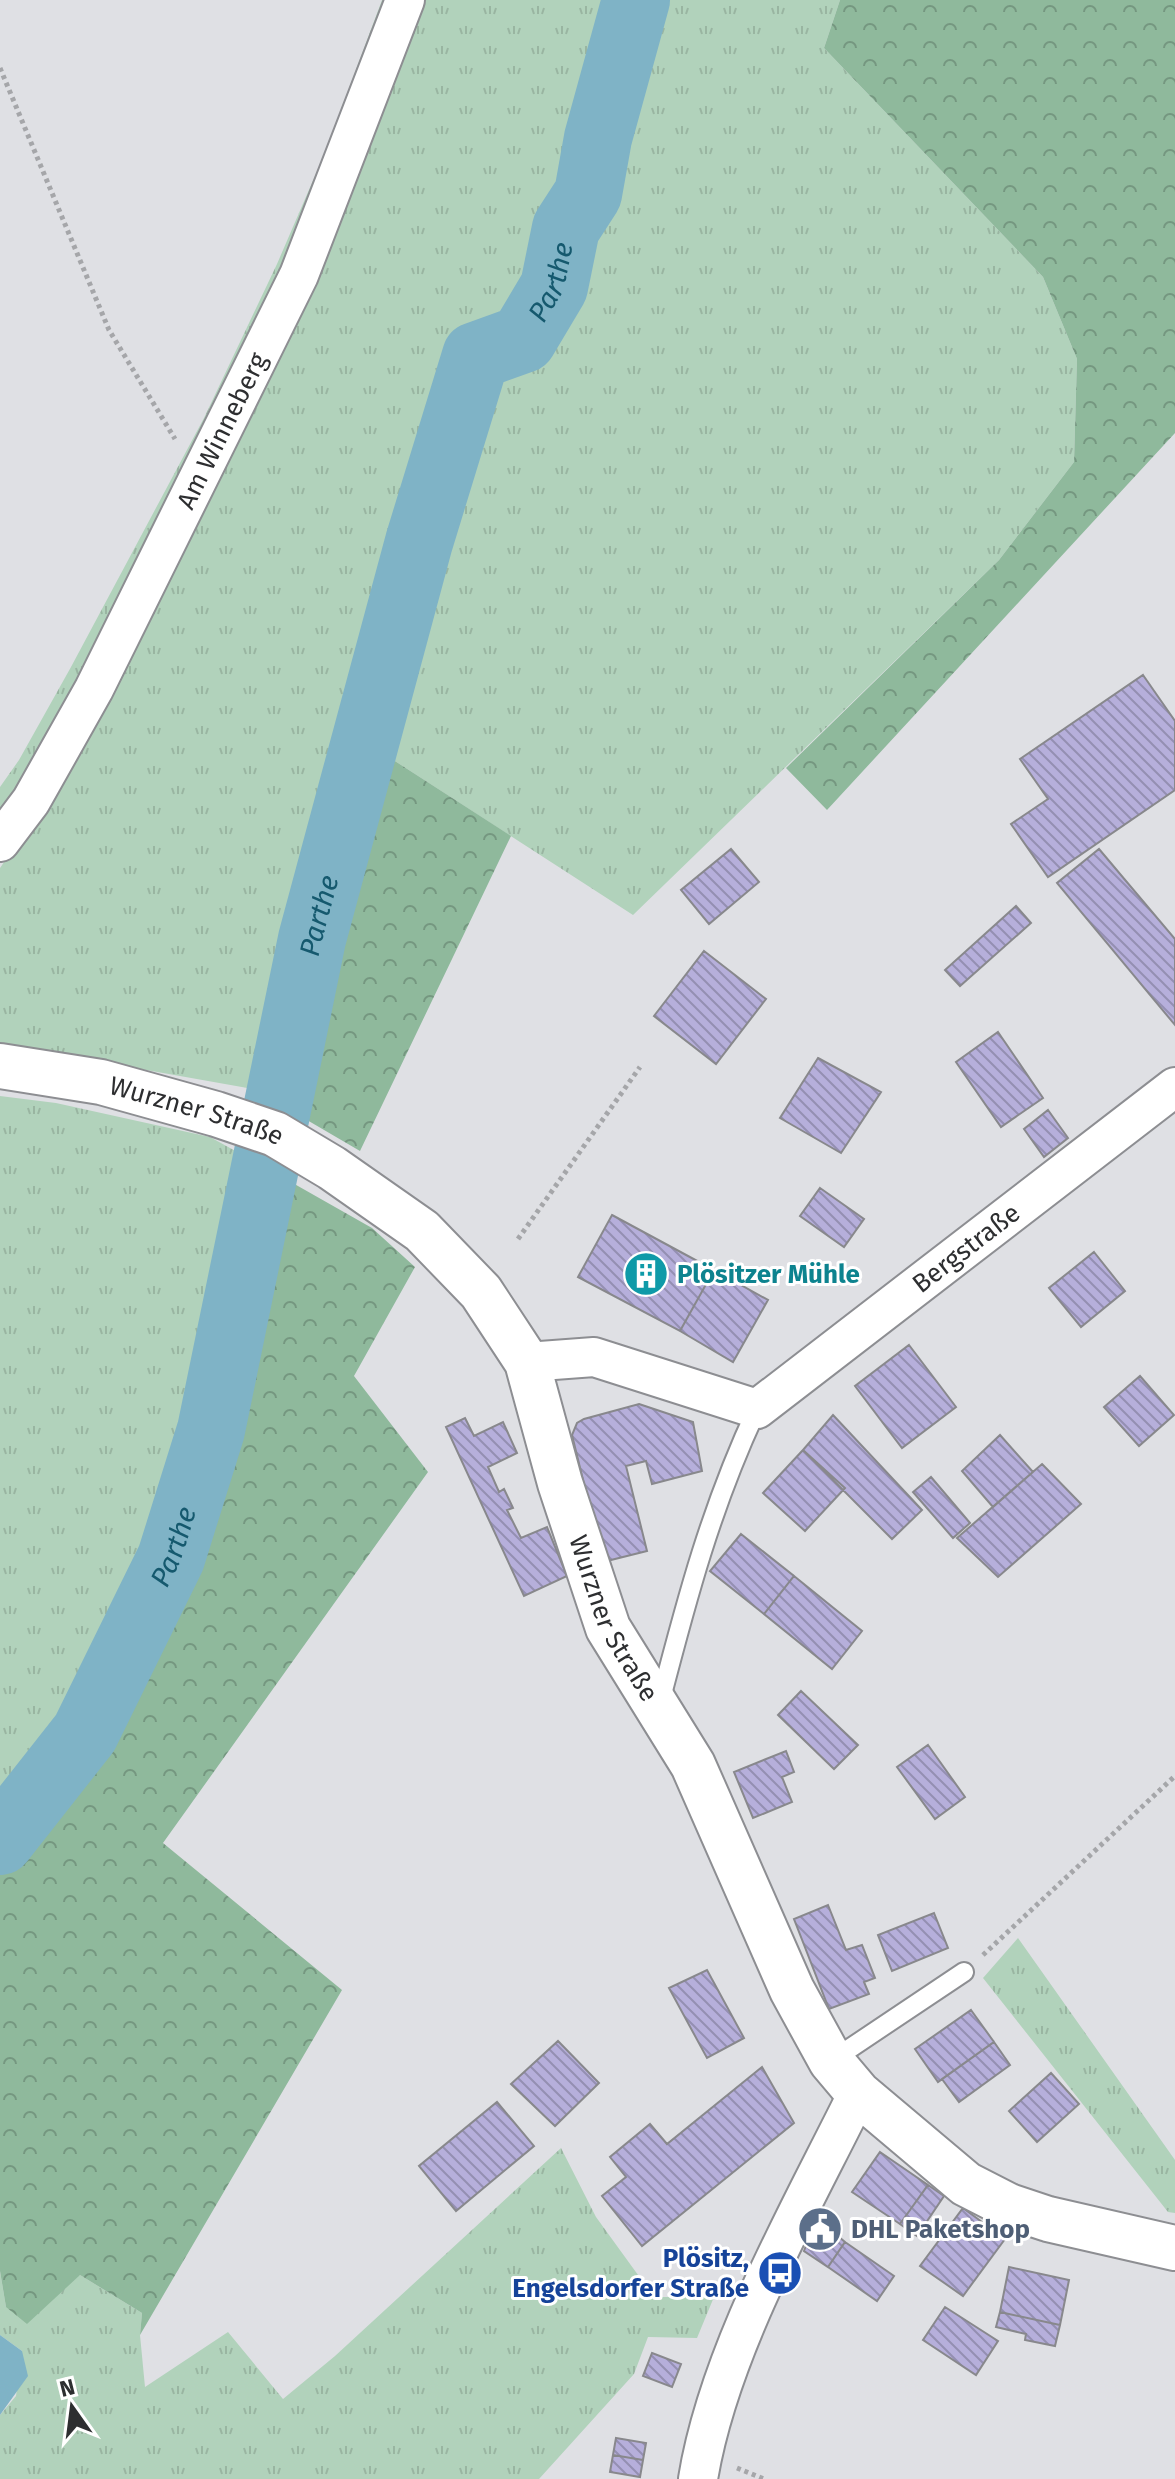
<svg xmlns="http://www.w3.org/2000/svg" width="1175" height="2479" font-family="'Fira Sans',sans-serif">
	<defs>
		<pattern id="grass-tufts" width="24" height="20" patternUnits="userSpaceOnUse" patternTransform="scale(2)"><rect width="24" height="20" fill="#b1d2bb"/><path d="M3 7l-1-3M5 7V3M7 7l1-3M15 17l-1-3M17 17v-4M19 17l1-3" fill="none" stroke="#99b5a1"/></pattern>
		<pattern id="forest-crowns" width="20" height="18" patternUnits="userSpaceOnUse" patternTransform="scale(2)"><rect width="20" height="18" fill="#8fb99c"/><path d="M2 6a3 3 0 1 1 6 0M12 15a3 3 0 1 1 6 0" fill="none" stroke="#759780"/></pattern>
		<pattern id="building-back-hatch" width="6" height="6" patternUnits="userSpaceOnUse" patternTransform="scale(2)"><rect width="6" height="6" fill="#b6afdb"/><path d="M-1 5l2 2M0 0l6 6M5-1l2 2" fill="none" stroke="#948fb2"/></pattern>
	</defs>
	<rect width="100%" height="100%" fill="#dfe0e4"/>
	<path fill="url(#grass-tufts)" d="M382,0H394L334,160L86,676L0,819V787L19,760L71,667L204,418L277,264L324,155Z
		M413,0H840L824,48L1043,277L1077,359L1074,462L999,560L633,915L381,752L388,650L253,1089L0,1044V868L44,803Z
		M0,1096L56,1103L210,1137L250,1159L217,1404L182,1533L83,1731L0,1835Z
		M1018,1938L1175,2160V2213L1168,2212L983,1978Z
		M561,2148L596,2217L654,2297H714L697,2338L648,2337L634,2374L539,2479H0V2415L16,2396L22,2351L0,2335V2271L6,2307L80,2275L142,2313L140,2335L145,2387L228,2332L283,2399L335,2356Z"/>
	<path fill="url(#forest-crowns)" d="M840,0H1175V433L827,810L786,768L999,560L1074,462L1077,359L1043,277L824,48Z
		M381,752L511,836L360,1151L295,1113L300,1072Z
		M268,1169L372,1228L415,1267L354,1376L428,1472L163,1843L342,1990L140,2335L142,2313L80,2275L27,2324L6,2307L0,2271V1835L83,1731L182,1533L217,1404L242,1338Z"/>
	<path fill="#7fb3c6" d="M0,2335L22,2351L28,2376L0,2415Z"/>
	<g fill="none" stroke-linecap="round" stroke-linejoin="round">
		<path stroke="#7fb3c6" stroke-width="68" id="s1" d="M0,1841L85,1733L171,1558L211,1430L312,939L419,542L476,356L523,339L554,287L566,228L588,194L598,138L636,0"/>
	</g>
	<path fill="url(#building-back-hatch)" stroke="#88888c" stroke-width="2" d="M1143,675L1175,721V790L1048,877L1011,824L1048,799L1020,759Z
		M731,849L759,882L709,924L681,890Z
		M1099,849L1175,939V1025L1057,883Z
		M1016,906L1031,923L960,986L945,970Z
		M704,951L766,999L716,1064L654,1016Z
		M998,1032L1043,1098L1001,1127L956,1062Z
		M818,1058L881,1092L841,1153L780,1118Z
		M1048,1110L1068,1138L1044,1157L1024,1129Z
		M820,1188L864,1219L844,1247L800,1216Z
		M612,1215L714,1270L680,1331L578,1277Z
		M1094,1252L1125,1291L1081,1327L1049,1288Z
		M714,1270L768,1300L733,1362L680,1331Z
		M909,1345L956,1407L902,1448L855,1386Z
		M1140,1376L1174,1415L1139,1446L1104,1407Z
		M639,1404L693,1422L702,1471L652,1484L646,1461L626,1466L647,1551L603,1562L572,1435L577,1423L584,1419Z
		M833,1415L922,1510L892,1539L803,1450Z
		M465,1418L474,1436L503,1422L517,1453L488,1467L499,1492L504,1489L513,1508L507,1510L521,1538L547,1527L567,1576L524,1596L446,1427Z
		M1000,1435L1033,1472L993,1507L962,1471Z
		M803,1450L845,1488L805,1531L763,1493Z
		M1042,1464L1081,1504L998,1577L957,1538Z
		M931,1477L970,1523L953,1538L913,1492Z
		M741,1534L794,1576L764,1614L710,1571Z
		M794,1576L862,1631L832,1669L764,1614Z
		M801,1691L858,1745L834,1769L778,1715Z
		M928,1745L965,1797L935,1819L897,1767Z
		M786,1751L794,1772L782,1777L792,1802L753,1818L734,1772Z
		M828,1905L846,1950L862,1945L875,1978L864,1982L869,1994L829,2009L794,1919Z
		M934,1913L948,1948L892,1971L878,1935Z
		M707,1970L744,2038L707,2058L669,1988Z
		M971,2010L994,2042L938,2082L915,2049Z
		M558,2041L599,2083L555,2126L511,2084Z
		M994,2042L1010,2065L959,2102L942,2079Z
		M762,2067L794,2123L642,2246L602,2196L626,2177L610,2157L650,2124L667,2144Z
		M1051,2073L1079,2104L1037,2142L1009,2111Z
		M497,2102L534,2146L456,2211L419,2166Z
		M880,2152L928,2185L900,2224L852,2192Z
		M928,2185L944,2196L917,2236L900,2224Z
		M963,2208L1005,2239L963,2296L920,2266Z
		M815,2221H834L839,2237L845,2242L828,2267L804,2251Z
		M845,2242L894,2276L877,2301L828,2267Z
		M1009,2267L1069,2280L1060,2325L1000,2312Z
		M945,2307L998,2341L976,2375L923,2340Z
		M1000,2312L1060,2325L1055,2346L1025,2340L1026,2334L996,2327Z
		M652,2353L681,2364L672,2387L643,2376Z
		M616,2438L646,2443L643,2460L613,2455Z
		M613,2455L643,2460L640,2477L610,2472Z"/>
	<g fill="none" stroke-linecap="round" stroke-linejoin="round">
		<g stroke="#8d8e92" stroke-width="22">
			<path id="lane" d="M660,1702C687,1598 711,1507 757,1409
				M831,2061L964,1972"/>
		</g>
		<g stroke="#8d8e92" stroke-width="42">
			<g id="street">
				<path id="s2" d="M0,842L31,801L94,689L299,275L405,0"/>
				<path id="s3" d="M527,1362L594,1357L757,1409L1175,1087"/>
				<path d="M698,2479C719,2350 800,2211 858,2093"/>
			</g>
		</g>
		<g stroke="#8d8e92" stroke-width="48">
			<g id="secondary">
				<path id="s4" d="M0,1066L101,1082L216,1114L275,1134L332,1168L422,1231L481,1292L527,1362L560,1483L608,1628L693,1765L792,1990L831,2061L858,2093L966,2184L1009,2206L1048,2219L1175,2248"/>
			</g>
		</g>
		<path stroke="#a5a6a9" stroke-width="5" stroke-dasharray="4 4" stroke-linecap="butt" d="M0,68L109,330L175,439
			M518,1239L640,1067
			M983,1955L1175,1776
			M737,2468L764,2479"/>
		<use href="#lane" stroke="#fff" stroke-width="18"/>
		<use href="#street" stroke="#fff" stroke-width="38"/>
		<use href="#secondary" stroke="#fff" stroke-width="44"/>
	</g>
	<defs>
		<g id="building-disc" transform="scale(2.3)"><circle r="9.5" fill="#0f9aa8" stroke="#fff"/><path d="M-4-6H4V6H1V3H-1V6H-4ZM-2.5-4.3h1.7v1.8h-1.7ZM.8-4.3h1.7v1.8H.8ZM-2.5-1h1.7V.8h-1.7ZM.8-1h1.7V.8H.8Z" fill="#fff"/></g>
		<g id="civic-disc" transform="scale(2.3)"><circle r="9.5" fill="#5c6f8a" stroke="#fff"/><path d="M-.6-6.5H3V-4.5H.6V-3L4-1V1h2V6H-6V1h2V-1L-.6-3ZM-1.2 2.5V6h2.4V2.5Z" fill="#fff"/></g>
		<g id="bus-disc" transform="scale(2.3)"><circle r="9.5" fill="#1a4fb4" stroke="#fff"/><path d="M-5-6H5V4H4V6H2V4H-2V6H-4V4H-5ZM-3.5-4V0h7V-4ZM-3.5 1.2v1.5H-2V1.2ZM2 1.2v1.5H3.5V1.2Z" fill="#fff"/></g>
	</defs>
	<g fill-rule="evenodd">
		<use href="#building-disc" x="646" y="1274"/>
		<use href="#civic-disc" x="820" y="2229"/>
		<use href="#bus-disc" x="780" y="2273"/>
	</g>
	<g text-anchor="middle" dominant-baseline="central" stroke-width="6" stroke-linejoin="round" paint-order="stroke">
		<g font-size="26" fill="#2d2e30" stroke="#fff">
			<text stroke="none"><textPath href="#s2" startOffset="468">Am Winneberg</textPath></text>
			<text stroke="none"><textPath href="#s4" startOffset="202">Wurzner Straße</textPath></text>
			<text stroke="none"><textPath href="#s3" startOffset="502">Bergstraße</textPath></text>
			<text stroke="none"><textPath href="#s4" startOffset="900">Wurzner Straße</textPath></text>
		</g>
		<g font-size="26" font-weight="bold" fill="#0d838f" stroke="#fff" text-anchor="start">
			<text x="677" y="1274">Plösitzer Mühle</text>
		</g>
		<g font-size="26" font-weight="bold" fill="#4e5e75" stroke="#fff" text-anchor="start">
			<text x="851" y="2229">DHL Paketshop</text>
		</g>
		<g font-size="26" font-weight="bold" fill="#164399" stroke="#fff" text-anchor="end">
			<text x="749" y="2258">Plösitz,<tspan x="749" dy="30">Engelsdorfer Straße</tspan></text>
		</g>
		<g font-size="28" font-style="italic" fill="#15596e" stroke="#fff">
			<text stroke="none"><textPath href="#s1" startOffset="1688">Parthe</textPath></text>
			<text stroke="none"><textPath href="#s1" startOffset="992">Parthe</textPath></text>
			<text stroke="none"><textPath href="#s1" startOffset="344">Parthe</textPath></text>
		</g>
	</g>
	<g transform="translate(72 2407) rotate(346)" stroke="#ffffff" stroke-width="6" paint-order="stroke">
	<path d="M0-6L14 30L0 20L-14 30Z" fill="#2d2e30"/>
	<text y="-12" font-size="22" font-weight="bold" text-anchor="middle" fill="#2d2e30">N</text>
	</g>
</svg>
